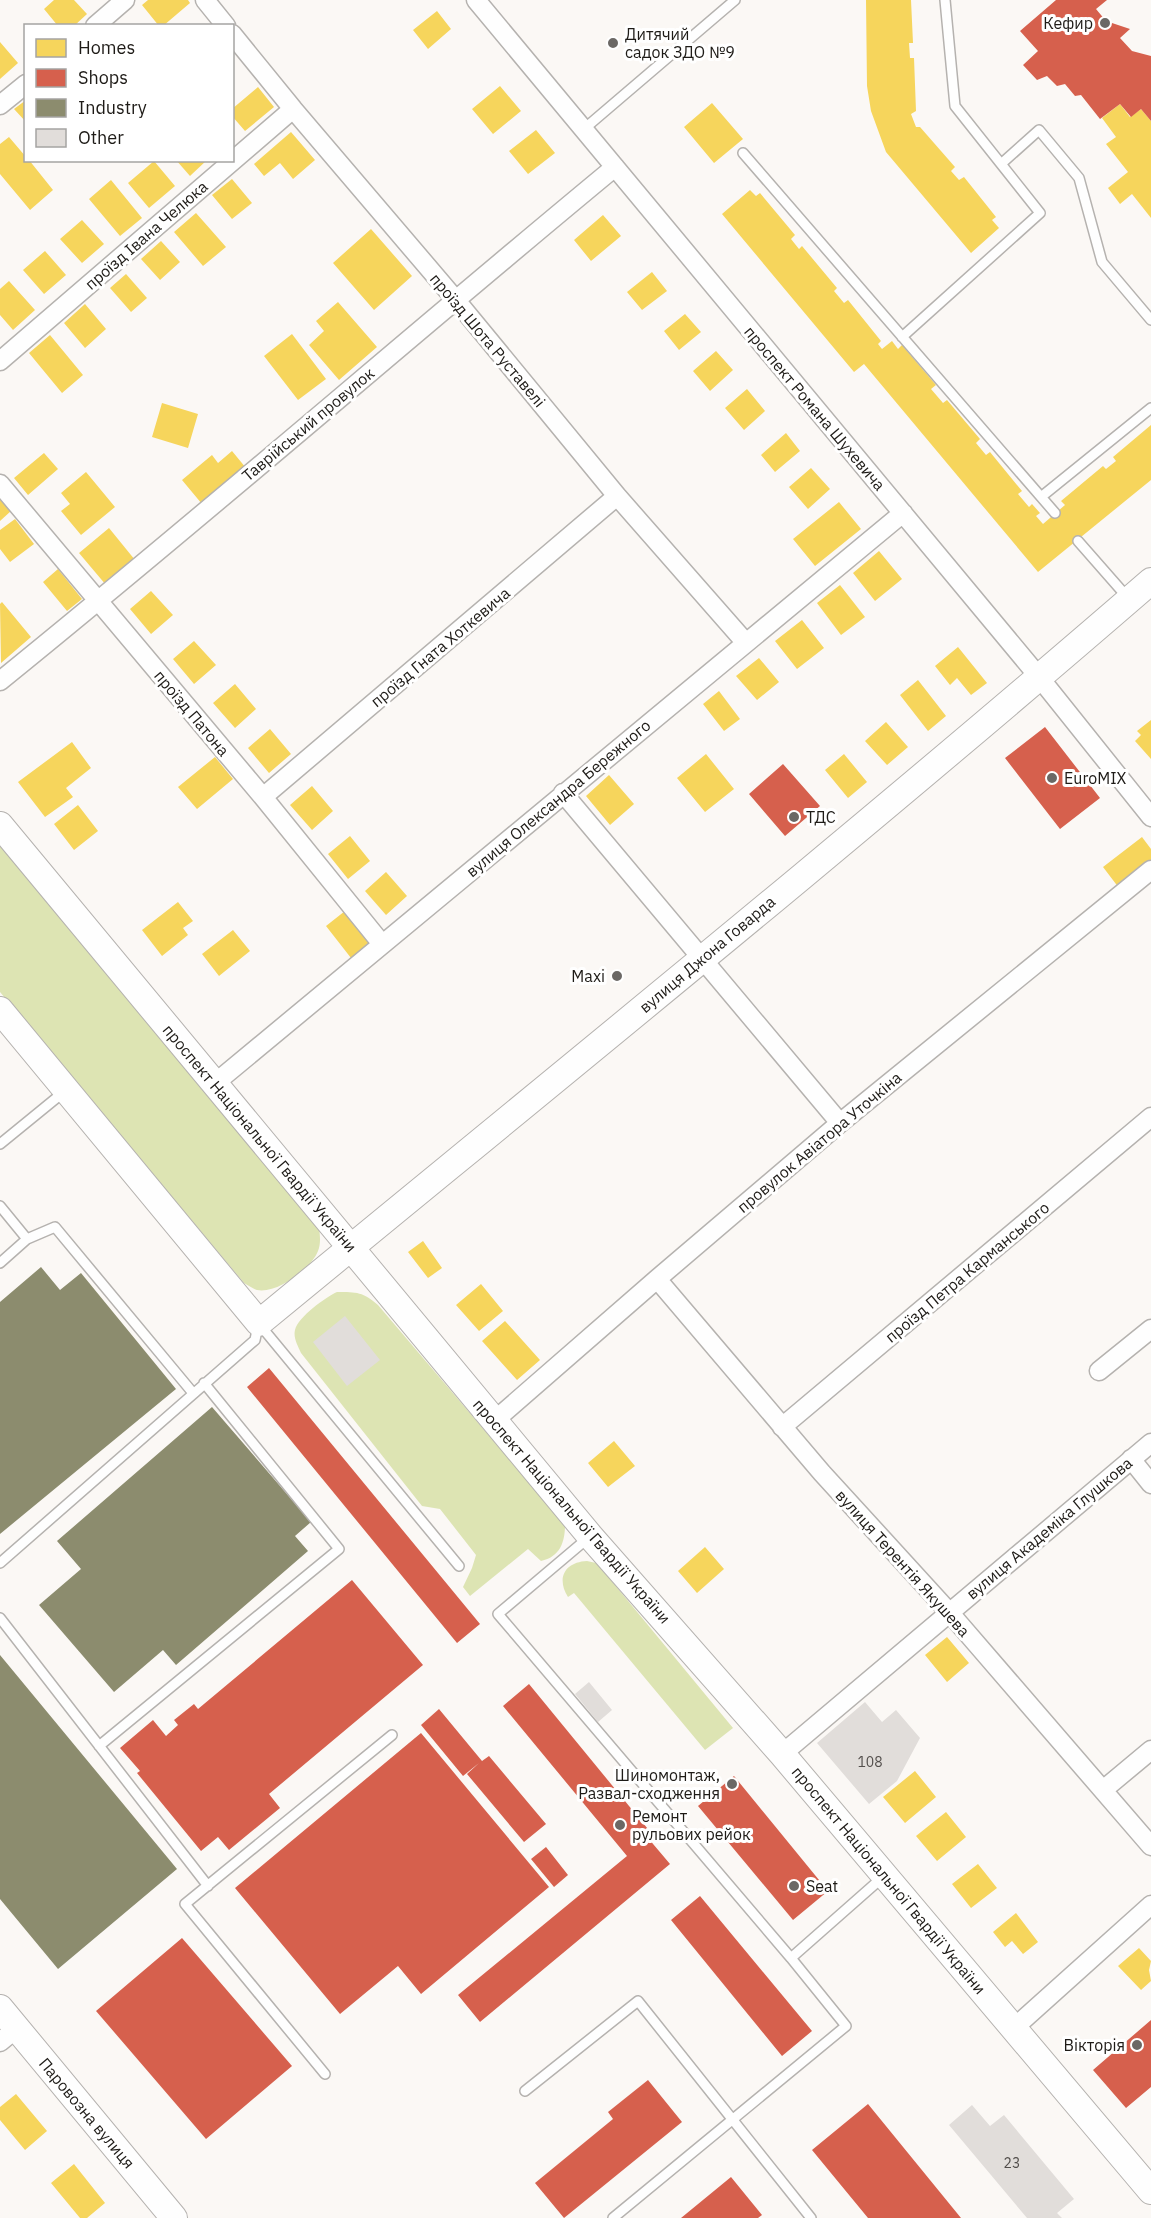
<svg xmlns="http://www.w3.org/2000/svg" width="1151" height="2218" font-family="'IBM Plex Sans',sans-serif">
	<rect width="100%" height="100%" fill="#fbf8f5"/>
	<path fill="#dde4b3" d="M0,843L319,1227C320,1236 321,1243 318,1251C311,1269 277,1294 257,1290C253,1289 248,1285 244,1283L0,992Z
		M337,1292C357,1292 363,1292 378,1305L565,1525C565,1542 560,1557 541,1561L528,1549L470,1596L463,1587L472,1568L476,1555L440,1509L422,1506L301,1353C298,1346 293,1338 295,1330C298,1317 326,1297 337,1292Z
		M587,1561L596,1563L600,1567L733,1728L705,1750L574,1593L568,1597C556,1578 565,1562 587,1561Z"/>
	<path fill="#f6d55c" d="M54,0H74L87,14L74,26H58L44,9Z
		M148,0H188L190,3L163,26H159L142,5Z
		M866,0H911L913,43H909L910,58H914L916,111L911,114L916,127H920L955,167L951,171L959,180L964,177L996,217L992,220L999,228L971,253L886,152L871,111L867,86Z
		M437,11L451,29L428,49L413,30Z
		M0,42L18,63L0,79Z
		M500,86L521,111L493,134L472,109Z
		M258,87L274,107L245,131L232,116V109Z
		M26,100V122L14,109Z
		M712,103L743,139L714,163L684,127Z
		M1120,104L1130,117L1141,109L1151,121V218L1132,194L1120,204L1108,188L1128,172L1106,144L1116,137L1102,118Z
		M536,130L555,153L528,174L509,151Z
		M291,132L315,160L293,179L280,163L264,176L254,164Z
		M9,137L26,157V160H29L53,190L30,210L0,174V144Z
		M176,160H207L190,176Z
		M154,161L175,186L149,208L128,183Z
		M232,179L252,203L232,219L212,195Z
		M111,180L142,218L120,236L89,199Z
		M750,190L756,196L760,193L795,235L791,239L799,249L802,246L837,288L834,291L844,303L848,300L881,341L878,344L882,349L892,341L898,349L902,345L936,385L931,389L943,403L947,400L980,439L976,443L986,455L990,452L1022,491L1018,494L1029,507L1032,504L1040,513L1036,516L1043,524L1065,505L1061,501L1103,466L1106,469L1116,461L1113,457L1151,425V480L1038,572L864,364L854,372L722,214Z
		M196,213L226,247L203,266L174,232Z
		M603,215L621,236L591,261L574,240Z
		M82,220L104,244L82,263L60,239Z
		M371,229L412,276L374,310L333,263Z
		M161,241L180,262L160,280L141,259Z
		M45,251L66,275L44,294L23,270Z
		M652,272L667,291L642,310L627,292Z
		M126,274L147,298L131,312L110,288Z
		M9,281L35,310L13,330L0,315V289Z
		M338,302L377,347L339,380L309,345L324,331L316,321Z
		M85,304L106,329L85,348L64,323Z
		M685,314L701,332L679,350L664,331Z
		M292,334L326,379L298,400L264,356Z
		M50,335L83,375L62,393L29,353Z
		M716,351L733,370L710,391L693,371Z
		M747,389L765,411L744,430L725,408Z
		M162,403L198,414L188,448L152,437Z
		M786,433L800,451L775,472L761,455Z
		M232,451L246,468L202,504L182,480L212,455L218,463Z
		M44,453L58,469L28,495L14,478Z
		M811,468L830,489L808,509L789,487Z
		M86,472L115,507L81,535L61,511L70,504L61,493Z
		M0,497L11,511L0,521Z
		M839,502L861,529L815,566L793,539Z
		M15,519L34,544L10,562L0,549V530Z
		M109,528L135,560L106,585L79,553Z
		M879,551L902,579L875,601L853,573Z
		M58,569L82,599L67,611L43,582Z
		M840,585L865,617L841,635L817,603Z
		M151,591L173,615L151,634L130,609Z
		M2,602L31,637L1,663L0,604Z
		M802,620L824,648L797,669L775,641Z
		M194,641L216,665L194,684L173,659Z
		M958,647L987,683L971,695L957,678L950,685L935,666Z
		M759,658L779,682L757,700L736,676Z
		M918,680L946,716L928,731L900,695Z
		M235,684L256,709L235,728L213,703Z
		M719,691L740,719L724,731L703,704Z
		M1151,720V759L1135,741L1141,735L1137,731Z
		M886,722L908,747L887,765L865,741Z
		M270,729L291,754L269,773L248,748Z
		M72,742L91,768L66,788L73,797L45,817L18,782Z
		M706,754L734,789L705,812L677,778Z
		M844,754L867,782L848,798L825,770Z
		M215,757L233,779L197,809L178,787Z
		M609,775L634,804L610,825L586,796Z
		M312,786L333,811L312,830L290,805Z
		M78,805L98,831L74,850L54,824Z
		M350,836L370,861L348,879L328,854Z
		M1142,837L1151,849V863L1119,888L1103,867Z
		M386,872L407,896L386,915L365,891Z
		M178,902L193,921L183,928L188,935L162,956L142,930Z
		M345,911L370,943L351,958L326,926Z
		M233,930L250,951L219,976L202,954Z
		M423,1241L442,1268L428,1278L408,1252Z
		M481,1284L503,1311L479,1331L456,1305Z
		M505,1321L540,1360L517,1380L482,1341Z
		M614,1441L635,1466L608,1487L588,1463Z
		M705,1547L724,1569L697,1593L678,1571Z
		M947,1637L969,1663L947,1682L925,1655Z
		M915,1771L936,1797L905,1823L883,1797Z
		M946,1812L966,1837L937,1861L916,1836Z
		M978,1864L997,1888L971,1908L952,1884Z
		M1016,1913L1038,1942L1023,1954L1012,1941L1005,1947L993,1932Z
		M1139,1948L1151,1961L1149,1970L1151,1981L1141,1990L1118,1966Z
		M16,2094L47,2131L25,2150L0,2120V2107Z
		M74,2164L105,2203L87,2218H80L51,2183Z"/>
	<path fill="#d6604d" d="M1056,0H1107L1096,9L1106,21L1130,29L1120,38L1132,51L1151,56V121L1141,109L1131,117L1120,104L1100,119L1081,95L1075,96L1065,84L1057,86L1047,76L1037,80L1023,65L1038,51L1020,31Z
		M1045,727L1100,798L1060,829L1005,758Z
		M783,764L820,806L785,836L749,794Z
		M269,1368L480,1624L457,1643L247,1387Z
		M352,1580L423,1665L269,1794L280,1808L229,1850L218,1837L201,1851L137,1773L140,1771L120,1748L153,1720L166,1736L178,1725L174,1720L194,1704L198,1709Z
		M529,1684L652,1834L648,1838L670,1864L480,2022L458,1995L627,1856L503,1706Z
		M439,1709L482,1761L489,1756L546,1824L524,1842L467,1774L479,1763L463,1776L421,1725Z
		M421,1733L549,1887L421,1994L398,1966L340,2014L235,1888Z
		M734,1776L828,1891L793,1920L698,1806Z
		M546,1847L568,1875L554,1887L531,1859Z
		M700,1896L812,2031L782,2056L671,1920Z
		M182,1938L292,2066L206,2139L96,2011Z
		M1151,2020V2087L1126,2108L1093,2070Z
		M648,2080L682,2122L564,2218L535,2183L613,2119L608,2112Z
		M868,2104L961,2218H868L812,2150Z
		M731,2177L762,2215L758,2218H681Z"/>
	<path fill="#8c8c6e" d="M41,1267L60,1290L81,1273L176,1389L0,1534V1302Z
		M212,1407L311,1522L295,1536L308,1551L176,1665L163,1650L114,1692L39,1605L81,1569L57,1541Z
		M0,1655L177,1869L58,1969L0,1899Z"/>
	<path fill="#e1ddda" d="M345,1316L380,1360L347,1386L313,1342Z
		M589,1682L612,1710L598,1722L575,1694Z
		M865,1702L882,1722L896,1710L920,1738L897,1781L869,1804L817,1743Z
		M972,2105L990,2126L1004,2115L1074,2199L1057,2213L1062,2218H1027L949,2125Z"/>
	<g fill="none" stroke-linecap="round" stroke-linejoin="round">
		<g stroke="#b5b2af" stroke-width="12">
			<path id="lane" d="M584,129L735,0
				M743,153L1055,513
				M1001,164L1039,130L1079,178L1102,262L1151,320
				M902,337L1040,213L955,106L945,0
				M1041,497L1151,408
				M1078,541L1128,598
				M0,1144L65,1091
				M0,1206L27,1239
				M0,1263L27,1239L55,1227L193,1393
				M260,1325L459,1566
				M588,1538L498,1614L791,1958
				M0,1563L255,1340L258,1325
				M0,1618L208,1886
				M99,1746L339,1549L204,1383
				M325,2074L185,1904L392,1735
				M525,2091L638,2001L811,2218
				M613,2218L846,2026L791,1958L884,1876"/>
		</g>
		<g stroke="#b5b2af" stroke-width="21">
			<path id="street" d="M205,0L226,26
				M476,0L1039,677L1151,817
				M95,26L125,0
				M232,34L293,109L455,299L617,496L746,643
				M0,105L26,84
				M0,361L293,109
				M0,484L263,797L382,944
				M0,681C208,513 409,337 615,167
				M563,793L840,1123
				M263,797L617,496
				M214,1084L903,513
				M657,1279L822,1473L949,1612L1151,1846
				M1099,1371L1151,1329
				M494,1421L657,1279L840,1123L1151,870
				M782,1427L1151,1117
				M1131,1459L1151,1484
				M782,1754L1151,1443
				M1103,1790L1151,1750
				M1014,2028L1151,1905
				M0,2042L17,2028"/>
		</g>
		<g stroke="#b5b2af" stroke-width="28">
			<path id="secondary" d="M0,825L590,1536L782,1754L1151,2191
				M0,1010L259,1323C558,1077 859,834 1151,581
				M0,2008L174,2218"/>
		</g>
		<use href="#lane" stroke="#fefefe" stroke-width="9"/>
		<use href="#street" stroke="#fefefe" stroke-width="18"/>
		<use href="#secondary" stroke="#fefefe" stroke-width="26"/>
	</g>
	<g fill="#6b6865" stroke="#fff" stroke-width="2">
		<circle cx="1105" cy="23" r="6"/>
		<circle cx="613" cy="43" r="6"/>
		<circle cx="1052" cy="778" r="6"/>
		<circle cx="794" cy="817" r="6"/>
		<circle cx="617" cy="976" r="6"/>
		<circle cx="732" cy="1784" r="6"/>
		<circle cx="620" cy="1825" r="6"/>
		<circle cx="794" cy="1886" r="6"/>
		<circle cx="1137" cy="2045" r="6"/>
	</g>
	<g text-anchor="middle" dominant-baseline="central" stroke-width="6" stroke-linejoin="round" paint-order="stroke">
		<g font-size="14" fill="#524e4b">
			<text x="870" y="1762">108</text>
			<text x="1012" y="2163">23</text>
		</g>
		<g font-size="16" fill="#1e1b17" stroke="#fff" text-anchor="start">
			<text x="1093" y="23" text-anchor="end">Кефир</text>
			<text x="625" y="34">Дитячий<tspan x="625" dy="18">садок ЗДО №9</tspan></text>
			<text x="1064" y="778">EuroMIX</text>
			<text x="806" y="817">ТДС</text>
			<text x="605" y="976" text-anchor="end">Maxi</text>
			<text x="720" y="1775" text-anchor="end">Шиномонтаж,<tspan x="720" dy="18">Развал-сходження</tspan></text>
			<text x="632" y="1816">Ремонт<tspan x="632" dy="18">рульових рейок</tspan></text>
			<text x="806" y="1886">Seat</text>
			<text x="1125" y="2045" text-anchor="end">Вікторія</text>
		</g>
		<g font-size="16" fill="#1e1b17" stroke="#fff">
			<text transform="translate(146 235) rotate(-41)">проїзд Івана Челюка</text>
			<text transform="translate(488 340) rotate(50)">проїзд Шота Руставелі</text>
			<text transform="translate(815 408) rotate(50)">проспект Романа Шухевича</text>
			<text transform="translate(308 424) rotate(-40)">Таврійський провулок</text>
			<text transform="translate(440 647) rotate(-40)">проїзд Гната Хоткевича</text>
			<text transform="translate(192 713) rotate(50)">проїзд Патона</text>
			<text transform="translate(558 798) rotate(-40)">вулиця Олександра Бережного</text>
			<text transform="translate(707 954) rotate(-40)">вулиця Джона Говарда</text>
			<text transform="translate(260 1138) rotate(50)">проспект Національної Гвардії України</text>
			<text transform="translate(819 1142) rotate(-40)">провулок Авіатора Уточкіна</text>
			<text transform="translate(967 1272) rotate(-40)">проїзд Петра Карманського</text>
			<text transform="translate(572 1511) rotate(49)">проспект Національної Гвардії України</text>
			<text transform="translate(1049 1528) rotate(-40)">вулиця Академіка Глушкова</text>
			<text transform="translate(903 1563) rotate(48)">вулиця Терентія Якушева</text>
			<text transform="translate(889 1880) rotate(50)">проспект Національної Гвардії України</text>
			<text transform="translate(87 2113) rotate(50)">Паровозна вулиця</text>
		</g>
	</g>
	<rect x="24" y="24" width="210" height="138" fill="#ffffff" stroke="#a5a4a2" stroke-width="1.5"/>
	<rect x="36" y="39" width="30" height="18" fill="#f6d55c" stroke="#a5a4a2" stroke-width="1.5"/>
	<text x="78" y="54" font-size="18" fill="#1e1b17">Homes</text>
	<rect x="36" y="69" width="30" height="18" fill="#d6604d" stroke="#a5a4a2" stroke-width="1.5"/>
	<text x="78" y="84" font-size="18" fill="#1e1b17">Shops</text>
	<rect x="36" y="99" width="30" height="18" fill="#8c8c6e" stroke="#a5a4a2" stroke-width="1.5"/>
	<text x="78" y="114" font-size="18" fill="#1e1b17">Industry</text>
	<rect x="36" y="129" width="30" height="18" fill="#e1ddda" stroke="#a5a4a2" stroke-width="1.5"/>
	<text x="78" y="144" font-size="18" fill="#1e1b17">Other</text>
</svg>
